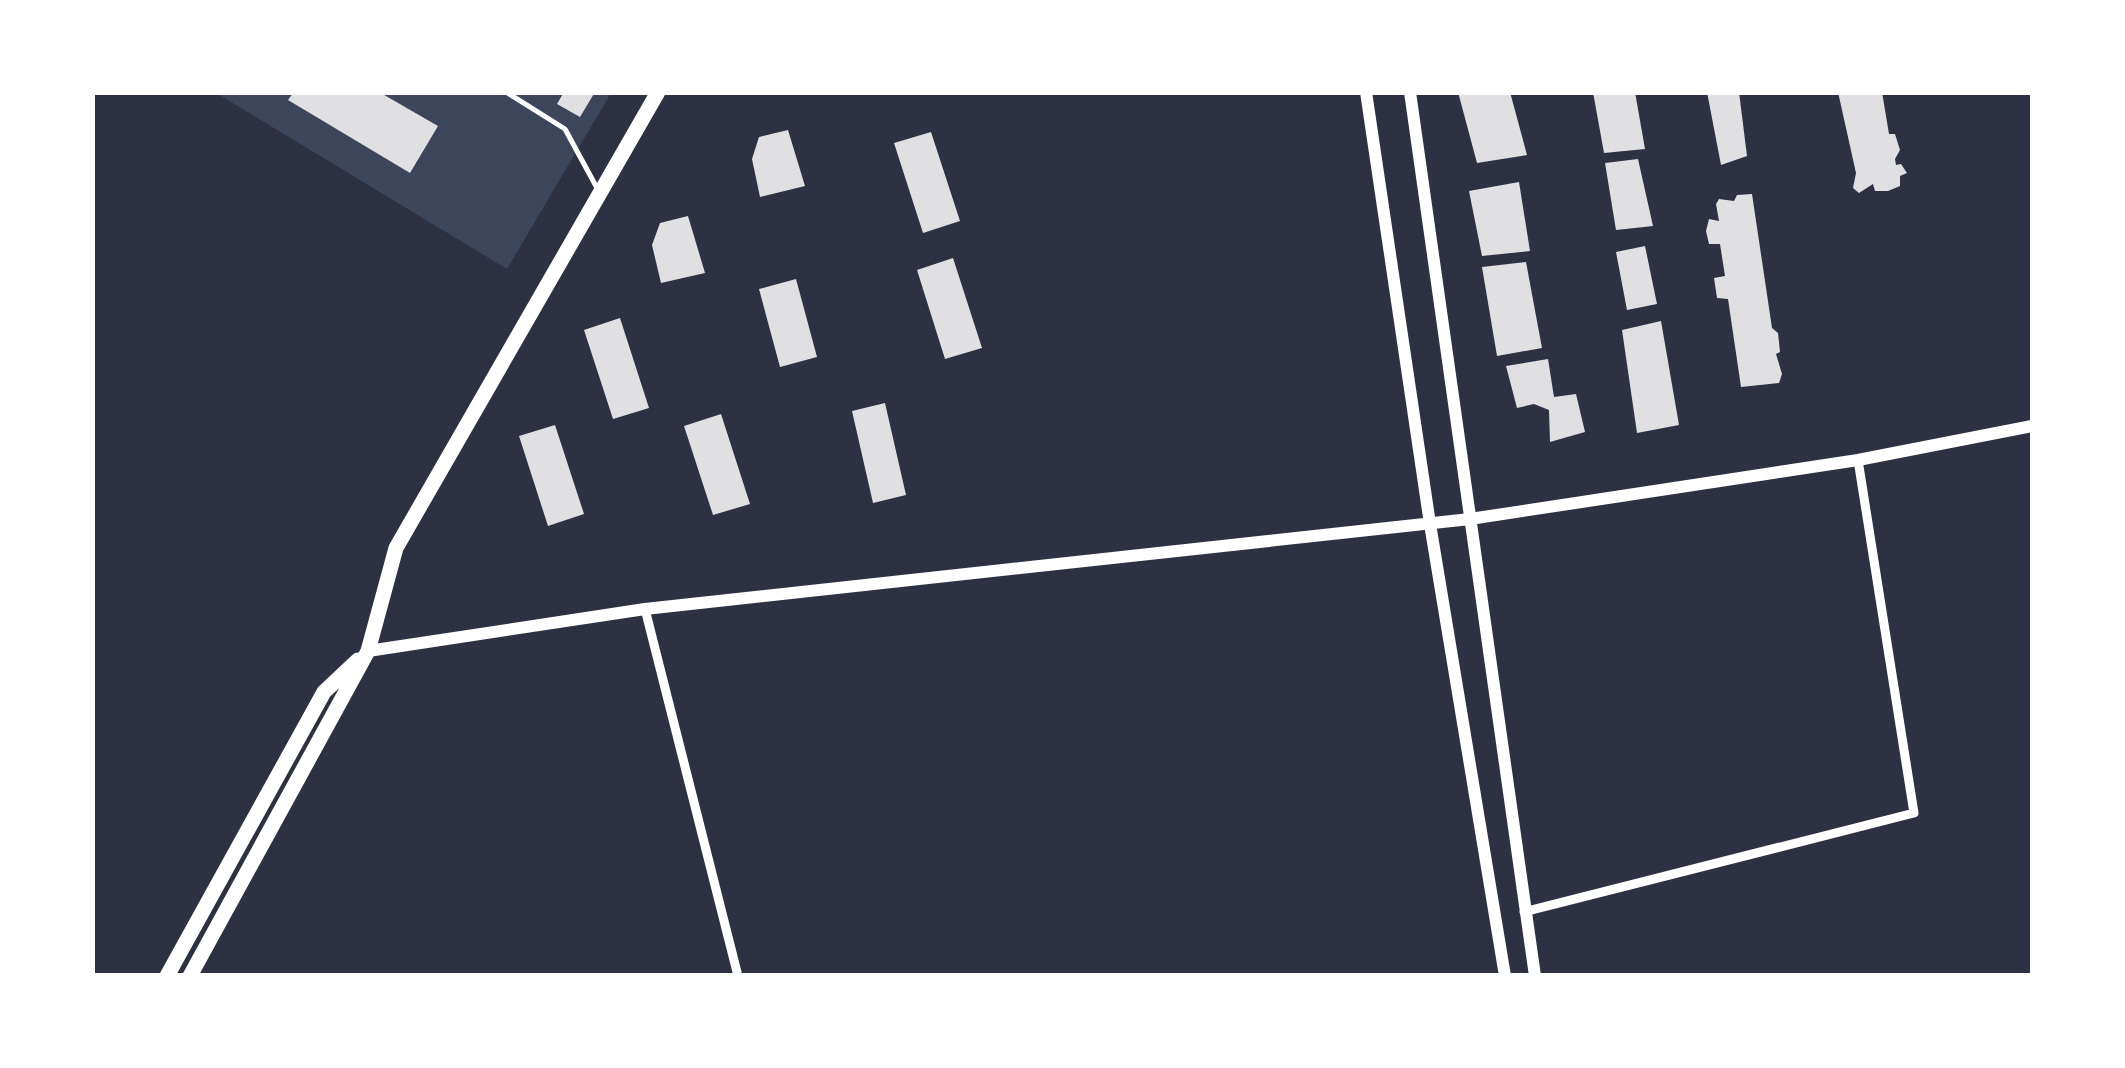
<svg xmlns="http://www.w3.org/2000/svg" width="2125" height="1068" font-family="Figtree,sans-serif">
	<rect width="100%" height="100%" fill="#2d3142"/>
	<path fill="#3c4559" d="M216,93H611L507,269Z"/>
	<path fill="#e0e0e3" d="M294,92H379L438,126L410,173L288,100Z
		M564,92H595L580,117L557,104Z
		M1458,92H1510L1527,155L1477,163Z
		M1593,92H1635L1645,149L1604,153Z
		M1707,92H1739L1747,156L1721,165Z
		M1838,92H1882L1889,134H1895L1900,150L1895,159L1896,165L1901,164L1907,173L1900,176V186L1888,191H1875L1873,184L1859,193L1853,188L1856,173Z
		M788,130L805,186L760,197L752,159L759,137Z
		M931,132L960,221L923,233L894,143Z
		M1638,159L1653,226L1616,230L1605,163Z
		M1519,182L1530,251L1482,256L1469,191Z
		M1752,194L1772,328L1778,333L1780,352L1776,354L1782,374L1779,383L1741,387L1728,299L1717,298L1714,278L1725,276L1720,244H1709L1706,231L1709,219L1719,221L1716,204L1719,199L1734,201L1737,195Z
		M688,216L705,273L661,283L652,245L660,223Z
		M1645,246L1657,304L1627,310L1616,252Z
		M953,258L982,348L945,359L917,270Z
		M1526,262L1542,348L1497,356L1482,267Z
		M796,279L817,357L780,367L759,289Z
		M620,318L649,408L613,419L584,330Z
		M1661,321L1679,425L1637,433L1622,330Z
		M1548,359L1554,397L1576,394L1585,432L1550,442L1549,410L1534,404L1517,408L1506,366Z
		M885,403L906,495L873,503L852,411Z
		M721,414L750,504L713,515L684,426Z
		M555,425L584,514L548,526L519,436Z"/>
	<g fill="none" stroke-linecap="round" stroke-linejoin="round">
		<path stroke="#fff" stroke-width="5" d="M506,92L565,129L597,188"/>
		<path stroke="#fff" stroke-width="9" d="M645,609L738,976
			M1524,912L1914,813L1858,460"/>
		<path stroke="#fff" stroke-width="12" d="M1366,92L1430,524L1505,976
			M1410,92L1535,976
			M368,651L645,609L1470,519L1858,460L2032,426"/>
		<path stroke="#fff" stroke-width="15" d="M167,976L324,692L358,660
			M190,976L368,651L396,548L658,92"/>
	</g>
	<rect width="2125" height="1068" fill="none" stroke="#ffffff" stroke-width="190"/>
</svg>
